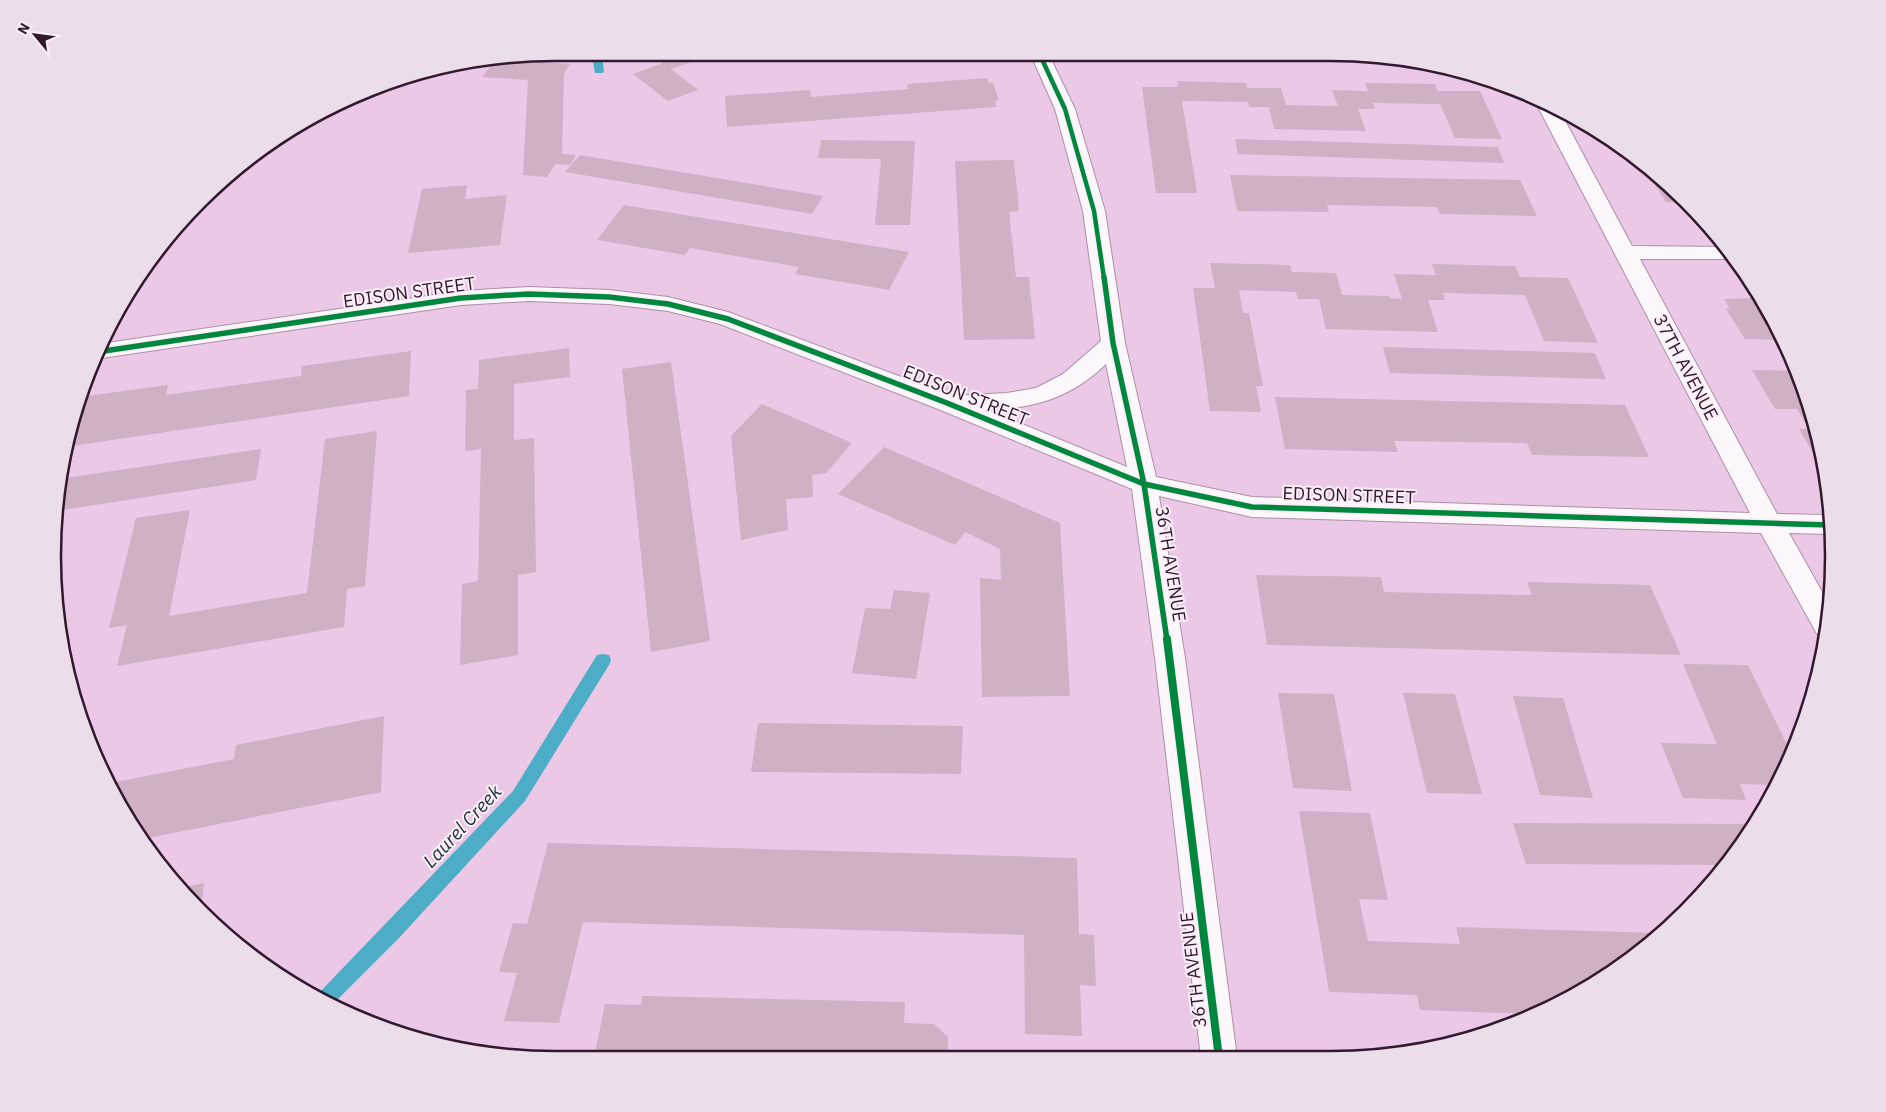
<svg xmlns="http://www.w3.org/2000/svg" width="1886" height="1112" font-family="'IBM Plex Sans',sans-serif">
	<rect width="100%" height="100%" fill="#ebc8e6"/>
	<g fill="none" stroke-linecap="round" stroke-linejoin="round">
		<path fill="#4eadc6" fill-rule="evenodd" d="M592,56H602L604,71L603,73H595Z
			M603,654L609,655L611,660L609,665L525,801L398,939L334,1003L317,995L513,791L597,655Z"/>
	</g>
	<path fill="#cfb0c4" d="M654,56H695L700,59L671,69L698,90L668,101L633,74L663,63Z
		M496,59L570,64L564,74L562,154L576,155L570,165L555,164L547,177L523,175L528,80L482,77Z
		M987,78L989,83H993L999,100L995,101L996,107L727,127L725,96L810,90L811,97L908,89L907,84Z
		M1177,81L1246,83L1247,88H1281L1286,105L1338,106L1332,90L1368,91L1365,83L1435,84L1437,91H1480L1502,139L1455,138L1440,104L1373,103L1375,109H1358L1366,131L1274,129L1269,107H1249L1248,102L1182,101L1197,193H1156L1142,87H1178Z
		M1235,139L1498,147L1504,163L1238,154Z
		M821,140L915,141L910,225H875L881,159L818,158Z
		M580,155L823,196L812,214L565,172Z
		M1014,160L1019,211L1009,212L1016,277H1029L1035,339L964,340L955,161Z
		M1230,175L1520,180L1537,216L1440,214L1437,207L1327,205L1329,212L1237,211Z
		M1650,177H1658L1688,203L1666,202Z
		M467,185L465,199L507,195L500,245L408,253L422,189Z
		M624,205L909,252L889,290L795,274L799,267L690,248L685,255L597,240Z
		M1210,263L1290,265L1292,272L1336,273L1342,295L1389,296V298L1402,299L1394,274L1436,275L1432,264L1515,266L1520,277L1568,278L1598,343L1544,341L1525,295L1443,293L1445,300H1428L1438,332L1326,329L1319,299H1298L1296,292L1239,290L1243,313H1249L1263,386H1256L1261,412L1210,411L1193,288H1215Z
		M1754,298H1760L1782,340L1745,339L1726,309H1730L1724,299Z
		M1383,347L1595,353L1606,379L1390,373Z
		M569,348L570,377L514,384V440L534,438L536,572L518,575V655L460,665L462,584L478,581L481,449L465,451L466,390L478,389L479,360Z
		M411,351L409,396L65,447L70,425L80,397L168,385L166,395L301,376L302,366Z
		M671,362L710,641L651,652L622,369Z
		M1752,370L1797,371L1824,457L1825,473L1799,429H1809L1797,409H1775Z
		M1275,397L1625,405L1649,457L1532,455L1527,443L1394,441L1398,452L1285,449Z
		M762,404L852,443L826,473L812,475L813,497L786,499L788,530L741,540L731,436Z
		M377,431L365,586L347,589L344,627L117,666L127,625L109,628L136,518L190,510L169,616L307,593L325,439Z
		M884,447L1060,523L1070,696L982,697L980,578L1001,580L1000,549L965,532L955,545L838,494Z
		M261,449L256,480L56,511L59,479Z
		M1256,575L1381,577L1384,592L1532,595L1527,582L1650,585L1681,655L1267,645Z
		M894,590L930,593L916,679L852,673L865,608L890,609Z
		M1683,664L1748,665L1792,755L1776,785L1740,784L1746,800L1683,798L1661,743L1717,744Z
		M1278,693L1334,694L1352,791L1293,788Z
		M1403,693L1455,694L1482,794L1427,793Z
		M1513,696L1563,698L1593,798L1540,795Z
		M384,716L381,792L143,839L110,783L234,759L236,745Z
		M758,723L963,726L961,774L751,772Z
		M1299,811L1370,813L1388,900L1359,899L1368,941L1460,944L1456,927L1659,933L1582,992L1534,1014L1420,1010L1417,995L1329,992Z
		M1513,823L1755,824L1749,835L1724,865L1526,864Z
		M548,843L1077,858L1079,934L1094,935L1096,986L1080,985L1082,1036L1025,1034L1024,935L583,922L559,1023L504,1021L517,973L499,972L513,923L527,924Z
		M204,883L201,910L180,888Z
		M642,996L905,1002L904,1023L934,1024L948,1037V1058H594L605,1004L641,1005Z"/>
	<g fill="none" stroke-linecap="round" stroke-linejoin="round">
		<g stroke="#ab90a8" stroke-width="2">
			<path id="street" d="M1031,55H1049L1075,109L1105,211L1125,343L1156,477L1252,497L1750,513L1538,107L1541,103L1561,113L1632,246L1725,247L1735,259H1640L1777,514L1829,515L1831,534L1789,533L1829,604L1826,637L1817,634L1761,533L1252,517L1159,496L1185,658L1237,1058H1201L1155,658L1132,489L938,409L720,324L668,311L609,304L529,301L461,305L95,359L100,344L461,291L529,287L609,290L668,297L728,312L952,396L1007,393L1036,388L1063,374L1101,341L1083,211L1055,109ZM1106,364L1127,467L988,410C1035,408 1071,398 1106,364Z"/>
		</g>
		<use href="#street" fill="#fcf7fb" fill-rule="evenodd"/>
		<g stroke="#fbeef9" stroke-width="7">
			<path id="cycleway-far2" d="M1040,55L1065,109L1094,211L1104,278"/>
		</g>
		<g stroke="#fbeef9" stroke-width="9">
			<path id="cycleway-far1" d="M1104,277L1113,343L1144,484L1167,640
				M97,352L461,298L529,294L609,297L668,304L728,319L947,403L1144,484L1252,507L1830,525"/>
		</g>
		<g stroke="#fbeef9" stroke-width="11">
			<path id="cycleway" d="M1167,639L1219,1058"/>
		</g>
		<use href="#cycleway-far2" stroke="#00873e" stroke-width="4.5"/>
		<use href="#cycleway-far1" stroke="#00873e" stroke-width="5.5"/>
		<use href="#cycleway" stroke="#00873e" stroke-width="8"/>
	</g>
	<g text-anchor="middle" dominant-baseline="central" stroke-width="4" stroke-linejoin="round" paint-order="stroke">
		<g font-size="18" fill="#32192e" stroke="#fbeef9">
			<text transform="translate(409 292) rotate(-8)">EDISON STREET</text>
			<text transform="translate(1686 367) rotate(62)">37TH AVENUE</text>
			<text transform="translate(966 395) rotate(22)">EDISON STREET</text>
			<text transform="translate(1349 495) rotate(2)">EDISON STREET</text>
			<text transform="translate(1171 564) rotate(81)">36TH AVENUE</text>
			<text transform="translate(1193 970) rotate(-97)">36TH AVENUE</text>
		</g>
		<g font-size="19" font-style="italic" fill="#173237" stroke="#fbeef9">
			<text transform="translate(462 826) rotate(-47)">Laurel Creek</text>
		</g>
	</g>
	<path d="M0 0H1886V1112H0ZM556 61H1330A495 495 0 0 1 1825 556V556A495 495 0 0 1 1330 1051H556A495 495 0 0 1 61 556V556A495 495 0 0 1 556 61Z" fill="#ebdde9" fill-rule="evenodd"/>
	<path fill="none" stroke="#32192e" stroke-width="2.5" d="M556 61H1330A495 495 0 0 1 1825 556V556A495 495 0 0 1 1330 1051H556A495 495 0 0 1 61 556V556A495 495 0 0 1 556 61Z"/>
	<g transform="translate(35 35) rotate(299)" stroke="#fbeef9" stroke-width="4" paint-order="stroke">
	<path d="M0-4L9 19L0 12L-9 19Z" fill="#32192e"/>
	<text y="-8" font-size="14" font-weight="bold" text-anchor="middle" fill="#32192e">N</text>
	</g>
</svg>
